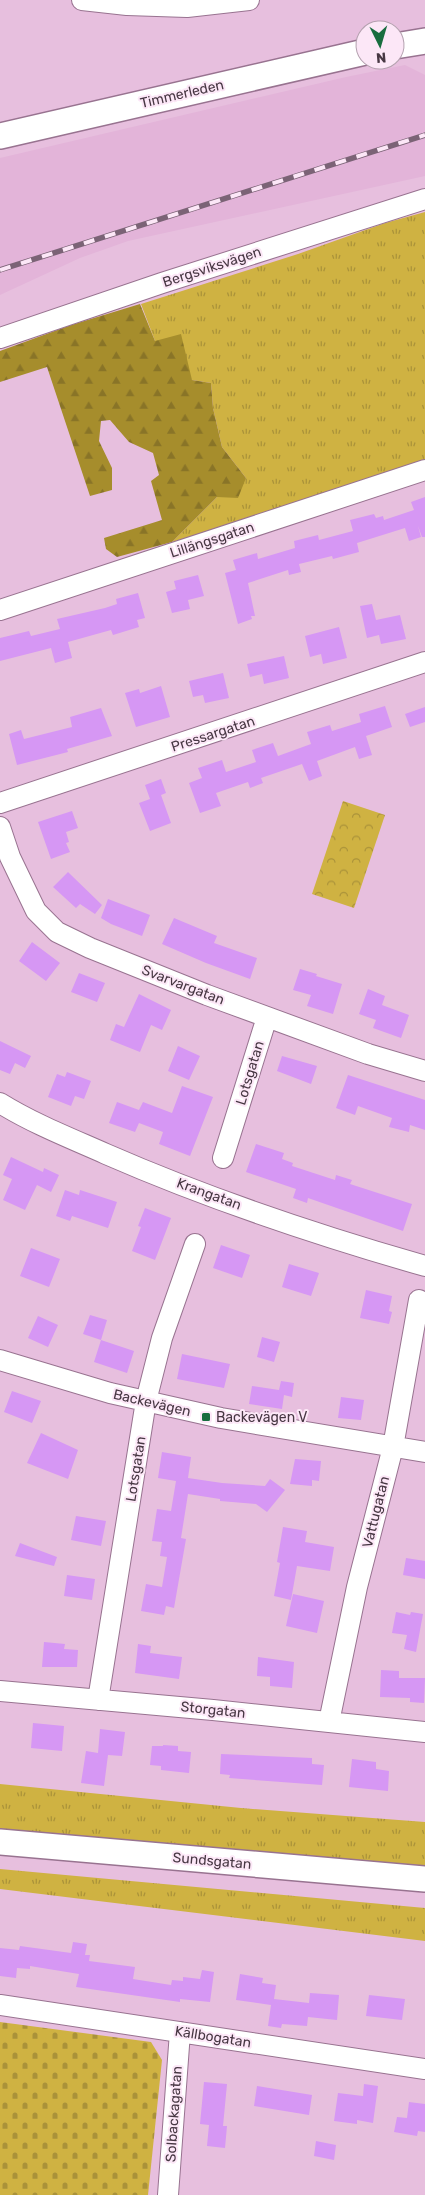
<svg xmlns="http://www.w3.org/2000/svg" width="425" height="2195" font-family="Rubik,sans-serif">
	<defs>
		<pattern id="grass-tufts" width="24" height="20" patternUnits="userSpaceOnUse" patternTransform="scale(1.25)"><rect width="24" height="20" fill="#cfb242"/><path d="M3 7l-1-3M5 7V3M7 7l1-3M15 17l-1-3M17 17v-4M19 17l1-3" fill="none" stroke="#aa9239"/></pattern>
		<pattern id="forest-firs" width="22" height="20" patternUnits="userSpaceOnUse" patternTransform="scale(1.25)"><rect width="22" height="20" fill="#a68d2c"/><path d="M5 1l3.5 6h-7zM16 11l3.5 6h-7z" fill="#897427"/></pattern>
		<pattern id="cemetery-stones" width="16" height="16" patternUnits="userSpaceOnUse" patternTransform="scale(1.25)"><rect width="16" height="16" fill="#cfb242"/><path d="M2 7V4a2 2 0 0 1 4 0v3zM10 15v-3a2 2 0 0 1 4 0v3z" fill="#aa9239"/></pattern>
		<pattern id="park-crowns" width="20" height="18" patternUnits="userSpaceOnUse" patternTransform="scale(1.25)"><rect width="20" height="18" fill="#cfb242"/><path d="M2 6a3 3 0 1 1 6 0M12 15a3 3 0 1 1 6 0" fill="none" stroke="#aa9239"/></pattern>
	</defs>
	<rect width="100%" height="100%" fill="#e7bfde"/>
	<path fill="#e3b4d9" d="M405,65L425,75V176L128,241L80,258L0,295V158L346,77Z"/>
	<path fill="url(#grass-tufts)" d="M425,212V460L226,527L172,542L217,497L246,478L222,447L213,408L211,383L192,380L155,341L141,304L298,254L385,223Z
		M0,1784L241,1808L425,1822V1868L0,1830Z
		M0,1869L425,1908V1941L0,1889Z"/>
	<path fill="url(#forest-firs)" d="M140,304L155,341L181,334L192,380L211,383L213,408L222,447L246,478L238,498L217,497L172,542L117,557L106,549L104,538L162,520L151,481L159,475L153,453L129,442L110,420L101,421L99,441L112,468V490L90,496L47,367L0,382V351L71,325Z"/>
	<path fill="url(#cemetery-stones)" d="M0,2022L151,2042L162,2060L148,2195H0Z"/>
	<path fill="url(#park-crowns)" d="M343,801L385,815L354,908L312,894Z"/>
	<path fill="#d697f4" d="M425,497V537H422L418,526L421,537L409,541L405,528L357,543L359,552L333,559L332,556L299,564L301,572L289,575L288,570L248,583L255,616H251L252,619L238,624L225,573L236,570L233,560L257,553L258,559L295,548L294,541L318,535L319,540L353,531L350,520L374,514L376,518L383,516L384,520L414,510L411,502Z
		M198,575L204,596L188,600L190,609L172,613L166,592L176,589L174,581Z
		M138,593L145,618L137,620L139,627L113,635L111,630L68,642L72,658L55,663L51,648L0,661V638L29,631L31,636L60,629L57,619L105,608L117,604L116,599Z
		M372,604L376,620L400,615L406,639L381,644L379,635L367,638L360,606Z
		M339,627L347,658L323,664L321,654L310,657L305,636Z
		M284,656L289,678L264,684L262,674L250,677L247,664Z
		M223,673L229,698L205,703L203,695L193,697L189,681Z
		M161,686L170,717L136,727L125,693L139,689L140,693Z
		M385,706L392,727L366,736L372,755L359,759L355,747L317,761L322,776L309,781L302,764L261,778L263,783L250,788L248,782L216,793L221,806L200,813L189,783L202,778L198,768L222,760L226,772L256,762L252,750L273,743L278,756L311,744L307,732L330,725L332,731L361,722L359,714Z
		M425,707V722L410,727L405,714Z
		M101,708L112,736L67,749L68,752L17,765L9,734L21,730L24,739L72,727L70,717Z
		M161,779L166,793L161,795L171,823L150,831L139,803L150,799L145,785Z
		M72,811L78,828L66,832L69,842L66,843L70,852L51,859L38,822Z
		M68,872L102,905L95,914L80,904L76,908L53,887Z
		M108,899L150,915L142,936L111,924L101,918Z
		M174,918L217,936L214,943L257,958L250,979L206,963L162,944Z
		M32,942L60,963L46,981L19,961Z
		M300,969L317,974L316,976L342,984L333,1014L307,1006L311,995L293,990Z
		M79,973L105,983L97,1002L71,992Z
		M368,989L385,996L382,1005L409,1015L401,1038L373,1028L376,1020L359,1014Z
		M139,994L171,1010L162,1030L151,1025L140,1052L110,1040L116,1024L124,1027Z
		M0,1041L31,1056L25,1068L15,1063L10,1074L0,1070Z
		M178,1046L200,1056L189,1080L168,1071Z
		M282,1056L317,1066L311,1084L277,1071Z
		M67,1072L91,1081L84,1099L75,1096L71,1106L48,1097L57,1074L65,1077Z
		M348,1075L425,1100V1130L410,1125L409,1132L389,1127L392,1118L358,1106L355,1115L336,1108Z
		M182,1086L213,1097L190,1156L159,1144L163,1132L139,1123L135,1132L109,1123L117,1102L139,1110L143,1102L172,1113Z
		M256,1144L284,1153L282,1159L293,1163L292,1166L335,1180L336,1175L352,1180L350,1184L412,1204L403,1231L308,1198L307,1203L293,1198L296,1189L246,1172Z
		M11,1157L43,1172L44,1168L59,1175L51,1192L37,1185L25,1210L3,1200L12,1179L3,1175Z
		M65,1190L79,1195L80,1190L117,1202L108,1228L72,1216L70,1221L56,1216Z
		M145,1208L171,1218L155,1260L132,1251L141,1227L138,1226Z
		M221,1245L250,1255L242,1278L213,1268Z
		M31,1248L60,1259L49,1287L20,1276Z
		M289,1264L319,1273L311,1296L282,1287Z
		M366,1290L392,1296L389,1311L392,1312L389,1324L360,1318Z
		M90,1315L107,1320L101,1340L134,1351L127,1373L94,1362L101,1340L83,1334Z
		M38,1316L58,1325L48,1347L28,1338Z
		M262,1337L280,1342L274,1362L257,1357Z
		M182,1354L230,1364L224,1388L177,1379Z
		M281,1381L294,1383L292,1397L284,1395L282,1409L249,1404L252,1386L279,1390Z
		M12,1391L41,1401L32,1423L4,1412Z
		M341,1397L364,1400L361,1420L338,1418Z
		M41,1433L78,1450L68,1479L27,1463Z
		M162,1452L191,1457L188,1478L222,1483L265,1486L270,1479L285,1490L267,1512L256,1504L220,1501V1499L188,1494L181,1538L186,1539L174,1608L166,1606L164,1615L141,1611L146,1584L162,1587L167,1557L160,1556L162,1542L152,1541L157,1509L171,1511L176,1481L158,1478Z
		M295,1459L321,1461L319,1481L312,1480V1486L290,1484Z
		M76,1516L106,1521L101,1546L71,1540Z
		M283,1527L307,1531L305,1542L334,1547L330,1571L297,1566L291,1600L274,1596L280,1563L277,1562Z
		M20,1543L57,1557L54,1566L15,1556Z
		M406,1558L425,1561V1579L403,1575Z
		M67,1575L95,1579L92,1600L64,1596Z
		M293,1594L324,1601L317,1633L286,1626Z
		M396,1612L410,1615L411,1612L423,1614L416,1652L404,1649L407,1635L392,1633Z
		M44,1642L65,1644L64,1649L78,1650L77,1667H42Z
		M138,1644L151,1646L150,1653L182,1657L179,1679L135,1673Z
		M258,1657L294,1662L292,1688L270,1686V1677L257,1676Z
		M381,1670L399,1671V1678H425L424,1703L410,1702V1698L380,1697Z
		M33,1723L64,1726L62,1751L31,1748Z
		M100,1729L125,1732L122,1756L108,1755L104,1786L81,1783L86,1751L98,1753Z
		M163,1745L178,1746V1751L191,1752L189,1773L161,1770V1766L150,1765L152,1746H163Z
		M221,1754L312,1758V1764L324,1765L322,1785L229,1778L230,1775L220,1774Z
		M352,1759L376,1762V1769L389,1771L388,1791L349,1787Z
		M73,1942L87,1944L85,1955H90L89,1961L135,1967L133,1979L171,1985L172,1980L183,1981V1977L200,1979L202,1970L214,1972L210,2002L180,1999V2002L76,1987L79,1974L30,1966V1969L17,1968L16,1978L0,1976V1948L19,1950L20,1946L71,1953Z
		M240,1974L263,1978L262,1983L276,1985L274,1999L309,2003L310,1993L339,1995L337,2020L308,2017L307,2026L282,2024L281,2028L268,2026L271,2005L236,2000Z
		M369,1995L405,1999L402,2020L366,2016Z
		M204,2082L227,2084L223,2126H227L225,2148L207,2146L209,2125L200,2124Z
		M364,2084L378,2086L373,2123L357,2120V2124L334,2121L338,2093L363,2096Z
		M257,2086L312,2095L309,2115L254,2106Z
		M409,2102L425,2104V2132L418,2131L417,2136L394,2132L397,2117L407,2118Z
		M316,2141L336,2145L334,2160L314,2156Z"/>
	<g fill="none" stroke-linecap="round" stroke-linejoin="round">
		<g stroke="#987390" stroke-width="22">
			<path id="minor" d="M82,0L127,5L187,7L249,0
				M0,338L162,283L425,199
				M0,610L425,470
				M0,803L425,662
				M0,827L10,857L36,911L57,932L90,948L207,995L368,1054L425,1071
				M0,1103C34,1124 70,1138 106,1154C209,1199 317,1235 425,1266
				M223,1158L267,1017
				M0,1360L110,1393L221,1418L425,1452
				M0,1691L213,1710L425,1732
				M98,1700L146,1401L162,1338L195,1244
				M329,1722L357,1587L393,1447L419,1300
				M0,2005L425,2069
				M168,2195L180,2032"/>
		</g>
		<g stroke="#987390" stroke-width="28">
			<path id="major" d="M395,46L425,41
				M0,136L365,52
				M0,1842L425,1879"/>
		</g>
		<use href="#minor" stroke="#fff" stroke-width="20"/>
		<use href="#major" stroke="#fff" stroke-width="25"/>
		<g stroke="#7b6376" stroke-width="5.5">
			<path id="rail" d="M0,270L425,135"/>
		</g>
		<use href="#rail" stroke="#fce7f7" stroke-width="4" stroke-dasharray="11" stroke-linecap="butt"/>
	</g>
	<rect fill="#186d3f" stroke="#fce7f7" stroke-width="2" x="201" y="1412" width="10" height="10" rx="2.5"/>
	<g text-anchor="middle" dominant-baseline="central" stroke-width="4" stroke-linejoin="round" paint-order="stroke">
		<g font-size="14" fill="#473743" stroke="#fce7f7">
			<text transform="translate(182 94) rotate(-13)">Timmerleden</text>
			<text transform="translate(212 267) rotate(-18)">Bergsviksvägen</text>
			<text transform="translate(212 540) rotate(-18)">Lillängsgatan</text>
			<text transform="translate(213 734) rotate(-18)">Pressargatan</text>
			<text transform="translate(183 985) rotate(21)">Svarvargatan</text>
			<text transform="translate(250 1073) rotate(-73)">Lotsgatan</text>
			<text transform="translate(209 1194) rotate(20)">Krangatan</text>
			<text transform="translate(152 1403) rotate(13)">Backevägen</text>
			<text transform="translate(136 1469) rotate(-81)">Lotsgatan</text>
			<text transform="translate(376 1512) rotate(-76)">Vattugatan</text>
			<text transform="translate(213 1710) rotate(6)">Storgatan</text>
			<text transform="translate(212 1861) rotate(5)">Sundsgatan</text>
			<text transform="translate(213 2037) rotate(9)">Källbogatan</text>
			<text transform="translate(174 2114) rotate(-86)">Solbackagatan</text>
		</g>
		<g font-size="14" fill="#473743" stroke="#fce7f7" text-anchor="start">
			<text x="216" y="1417">Backevägen V</text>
		</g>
	</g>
	<g transform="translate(380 45) rotate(175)"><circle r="24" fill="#fce7f7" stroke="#b4a1af"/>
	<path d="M0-4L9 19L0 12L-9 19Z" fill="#186d3f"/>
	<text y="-8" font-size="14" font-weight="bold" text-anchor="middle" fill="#473743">N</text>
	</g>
</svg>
